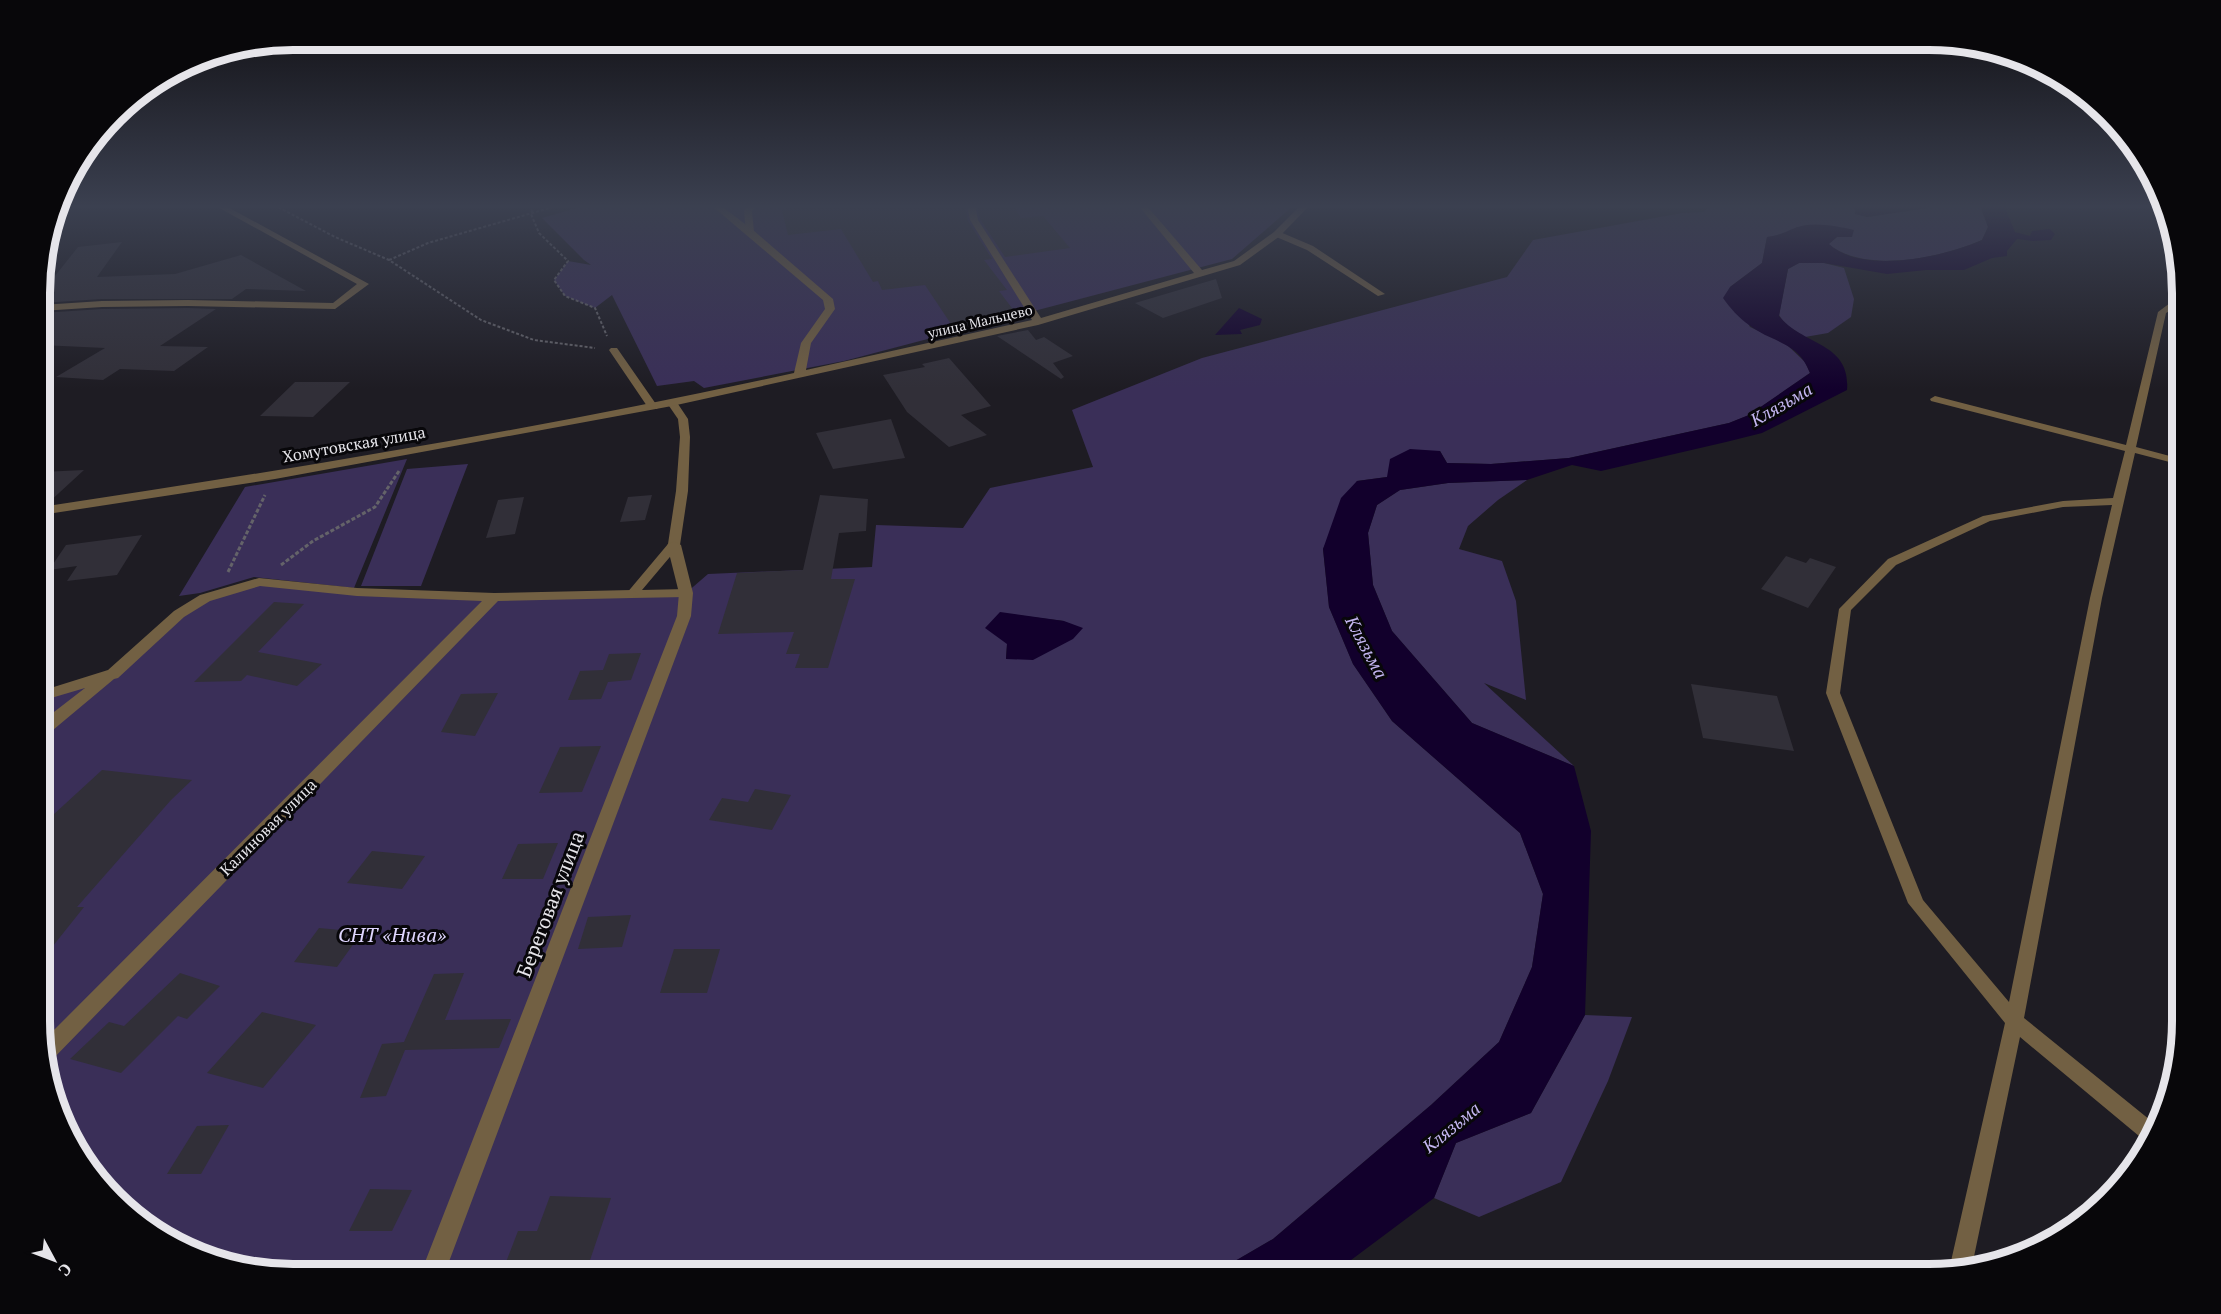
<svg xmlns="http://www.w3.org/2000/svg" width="2221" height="1314" font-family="'PT Serif',serif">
	<rect width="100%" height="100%" fill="#1e1c23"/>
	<path fill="#3a2f58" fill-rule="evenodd" d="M587,205H1294L1232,259L844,361L704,388L694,381L657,386L612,295L595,308L565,296L554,280L568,261L591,265L584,260L542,218Z
		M1711,205H1848L1867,217L1927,208L1930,205H1980L1988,227L1982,240C1940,258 1866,274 1828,244L1837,237L1797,227L1785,235L1767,237L1762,263L1730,287L1750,327L1785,343L1805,362L1810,373L1749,415L1729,423L1569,458L1491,464L1447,463L1440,451L1387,477L1357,481L1323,549L1329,607L1353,664L1392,721L1520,833L1543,894L1532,967L1499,1042L1431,1105L1273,1239L1211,1275H292L227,1266L165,1241L82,1162L41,1054V696L113,674L205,598L259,582L425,594L686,593L708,574L872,567L876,525L963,528L990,488L1093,467L1072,410L1202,358L1507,277L1533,240L1682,213L1704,212ZM1000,613L1064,621L1006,659L1007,644Z
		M1799,263H1824L1844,268L1854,299L1851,317L1828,333L1805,337L1785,324L1779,315L1788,269Z
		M407,459L354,588L254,577L200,593L179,596L245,487Z
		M468,464L421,586H361L407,469Z
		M1527,480L1498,500L1468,526L1459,549L1502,561L1516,601L1526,700L1484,683L1574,766L1472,723L1392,631L1373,585L1368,533L1377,505L1400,490L1448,483Z
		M1585,1015L1632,1017L1608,1081L1561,1182L1479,1217L1434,1198L1456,1143L1531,1113Z"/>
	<path fill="#12002c" d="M1848,205H1930L1927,208L1867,217L1855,214V210Z
		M1980,205H2008L2006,210L2015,232L2030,236L2032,231L2050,229L2055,234L2051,240L2033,241L2017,239L2007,251V256L1992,258L1964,270H1926L1887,274L1824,263H1799L1788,269L1779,316C1803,346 1851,342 1847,390L1762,433L1726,442L1601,471L1572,465L1527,480L1448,483L1400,490L1377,505L1368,533L1373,585L1392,631L1472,723L1574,766L1591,831L1585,1015L1531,1113L1456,1143L1434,1198L1331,1275H1211L1273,1239L1431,1105L1499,1042L1532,967L1543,894L1520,833L1392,721L1353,664L1329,607L1323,549L1341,498L1357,481L1387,477L1390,459L1410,449L1440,451L1447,463L1491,464L1569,458L1729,423L1749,415L1810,373C1798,341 1772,343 1749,325C1739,318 1730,308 1723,298L1730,287L1762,263L1767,237C1778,236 1785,232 1795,228C1811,221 1837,226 1854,230L1852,237H1837L1829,244C1862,275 1944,257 1982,240L1988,227Z
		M1239,308L1262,319L1260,325L1240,330L1242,334L1215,335Z
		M1000,612L1064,621L1083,628L1073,639L1033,660L1006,659L1007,644L985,628Z"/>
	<path fill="#312f38" d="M785,205H965L968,221L992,259L984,260L1007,290L999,291L1021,320L984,328L978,324L955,330L925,285L882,290L878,281L873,282L841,229L788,235L782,210H787Z
		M977,205H1013L1021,218L1043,216L1070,248L1005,257L980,219Z
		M122,242L97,277L175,274L241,255L306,291L246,289L232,299H102L41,303V286H47L78,247Z
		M1216,279L1222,298L1163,318L1135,303Z
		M102,309L188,308L216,309L160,346L208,347L174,371L120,369L103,380L56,377L105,348L41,345V313Z
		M1028,330L1036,340L1044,337L1073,356L1053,363L1064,377L1061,379L997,336Z
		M949,358L991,406L961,415L987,435L949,447L907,412L883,375L925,367L922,364Z
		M295,382H350L313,417L260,416Z
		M891,419L905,458L833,469L816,433Z
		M84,470L47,504L41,505V472Z
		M652,495L645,520L620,522L628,497Z
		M820,495L868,499L866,531L839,533L831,579H855L828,668H795L800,654H786L794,632L718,634L737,573L803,570Z
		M524,497L515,534L486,538L498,500Z
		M142,535L117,575L67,581L77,566L49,570L66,545Z
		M1786,556L1806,563L1810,558L1836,567L1808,608L1761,589Z
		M274,602L304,604L258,652L322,664L297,686L247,675L241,681L194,682Z
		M641,653L631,680L608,682L601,699L568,700L580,671L603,670L609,654Z
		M1691,684L1777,696L1794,751L1703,738Z
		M498,693L475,736L441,732L461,694Z
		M601,746L582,792L539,793L560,747Z
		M102,770L192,780L171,800L77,907H84L41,961V826Z
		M755,789L791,795L772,830L709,820L722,798L748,802Z
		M558,843L543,879H502L518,844Z
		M372,851L425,856L402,889L347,883Z
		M631,915L622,947L578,949L588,917Z
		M319,928L362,932L337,967L294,962Z
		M674,949H720L707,993H660Z
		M180,973L220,986L187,1019L178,1016L121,1073L70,1059L109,1022L124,1026Z
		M464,973L445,1020L511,1019L499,1048L405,1050L386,1096L360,1098L382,1044L404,1042L434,974Z
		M262,1012L316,1025L263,1088L207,1073Z
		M229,1125L201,1174H167L197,1126Z
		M370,1189L412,1190L392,1231H349Z
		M550,1196L611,1198L585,1275H501L518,1231H537Z"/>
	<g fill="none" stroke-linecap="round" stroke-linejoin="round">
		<path stroke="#646369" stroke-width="2" stroke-dasharray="3 2" stroke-linecap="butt" d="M274,205L335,237L389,260L481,320L534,340L595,348
			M534,205L531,214L539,233L568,261L554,280L565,296L595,308L607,336
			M389,260L428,243L560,205"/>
		<path stroke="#646369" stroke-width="3" stroke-dasharray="4 2" stroke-linecap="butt" d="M281,565L313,541L375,507L399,471
			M228,572L265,495"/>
		<path fill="#726043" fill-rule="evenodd" d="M748,205H756L752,211L754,232L750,234L746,232L744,211Z
			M1274,232H1280L1313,246L1385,294L1378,296L1307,250L1274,236Z
			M2181,302V308H2175L2166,313L2136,447L2181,459V465L2135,453L2102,598L2024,1018L2155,1124L2150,1142L2145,1141L2020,1037L1972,1266L1950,1273L1949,1270L2005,1023L1908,903L1826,693L1839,609L1888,559L1983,516L2063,501L2113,498L2125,451L1931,401L1930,399L1935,396L2126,445L2158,312L2170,303ZM2112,505L2090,598L2009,1002L1923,900L1840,693L1851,610L1896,565L1990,521L2063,507Z
			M611,348H617L658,407L657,409H649L609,350Z
			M672,400L676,401L688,419L690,437L688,491L680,545L642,590L686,589L692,593L686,597L632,598L626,594L668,544L676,491L680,437L678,419L667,403Z"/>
		<path fill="#726043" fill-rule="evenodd" d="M214,205H224L369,284L335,309L188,306L102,307L41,311V305L102,301L188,300L333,303L357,284Z
			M711,205H720L753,230L833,299L835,309L811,343L806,370L1032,320L970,220L967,205H975L978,220L1041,318L1194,273L1138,205H1146L1202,270L1234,261L1274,232L1301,205H1310L1280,236L1240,265L1038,325L672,406L275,479L41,515V507C293,469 545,428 794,373L801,343L825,309L823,300Z
			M57,208L64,219L49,249L44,252L56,219Z
			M674,541L681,545L693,593L691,616L444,1275H420L677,616L679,593L667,545Z
			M259,578L357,588L494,593L632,590L639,594L632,598L498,601L49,1063L45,1064L41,1054V1043L482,601L357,596L260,586L210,601L184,617L118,678L114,679L47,735L41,737V722L85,688L41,701V691L108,670L174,611L200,595Z"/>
	</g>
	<linearGradient id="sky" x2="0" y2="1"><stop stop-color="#100f13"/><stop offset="0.53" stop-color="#3b4050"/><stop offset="1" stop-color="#3b4050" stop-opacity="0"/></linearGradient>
	<rect width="2221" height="389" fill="url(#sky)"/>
	<g text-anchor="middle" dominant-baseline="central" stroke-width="6" stroke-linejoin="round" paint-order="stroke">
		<g font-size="14" fill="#e6e5ea" stroke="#08070a">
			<text transform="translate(980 321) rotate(-13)">улица Мальцево</text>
		</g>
		<g font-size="16" fill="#e6e5ea" stroke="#08070a">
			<text transform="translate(354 444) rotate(-10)">Хомутовская улица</text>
			<text transform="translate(268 827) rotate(-45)">Калиновая улица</text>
		</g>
		<g font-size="18" font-style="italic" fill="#c5b7f2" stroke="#08070a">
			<text transform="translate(1781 404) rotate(-30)">Клязьма</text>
			<text transform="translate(1367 647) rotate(62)">Клязьма</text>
			<text transform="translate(1451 1127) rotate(-39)">Клязьма</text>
		</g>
		<g font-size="20" fill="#e6e5ea" stroke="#08070a">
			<text transform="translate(550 904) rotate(-69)">Береговая улица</text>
		</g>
		<g font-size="20" font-style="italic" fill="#dfd6fe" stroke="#08070a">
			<text x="392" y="934">СНТ «Нива»</text>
		</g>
	</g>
	<path d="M0 0H2221V1314H0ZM293 50H1929A243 243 0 0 1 2172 293V1021A243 243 0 0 1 1929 1264H293A243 243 0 0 1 50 1021V293A243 243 0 0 1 293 50Z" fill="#08070a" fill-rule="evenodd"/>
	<path fill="none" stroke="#e6e5ea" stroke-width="8" d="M293 50H1929A243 243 0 0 1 2172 293V1021A243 243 0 0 1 1929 1264H293A243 243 0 0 1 50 1021V293A243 243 0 0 1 293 50Z"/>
	<g transform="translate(54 1260) rotate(131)" stroke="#08070a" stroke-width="4.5" paint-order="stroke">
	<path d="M0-4.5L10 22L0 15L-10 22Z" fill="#e6e5ea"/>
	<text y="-9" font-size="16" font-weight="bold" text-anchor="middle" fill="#e6e5ea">С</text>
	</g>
</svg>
